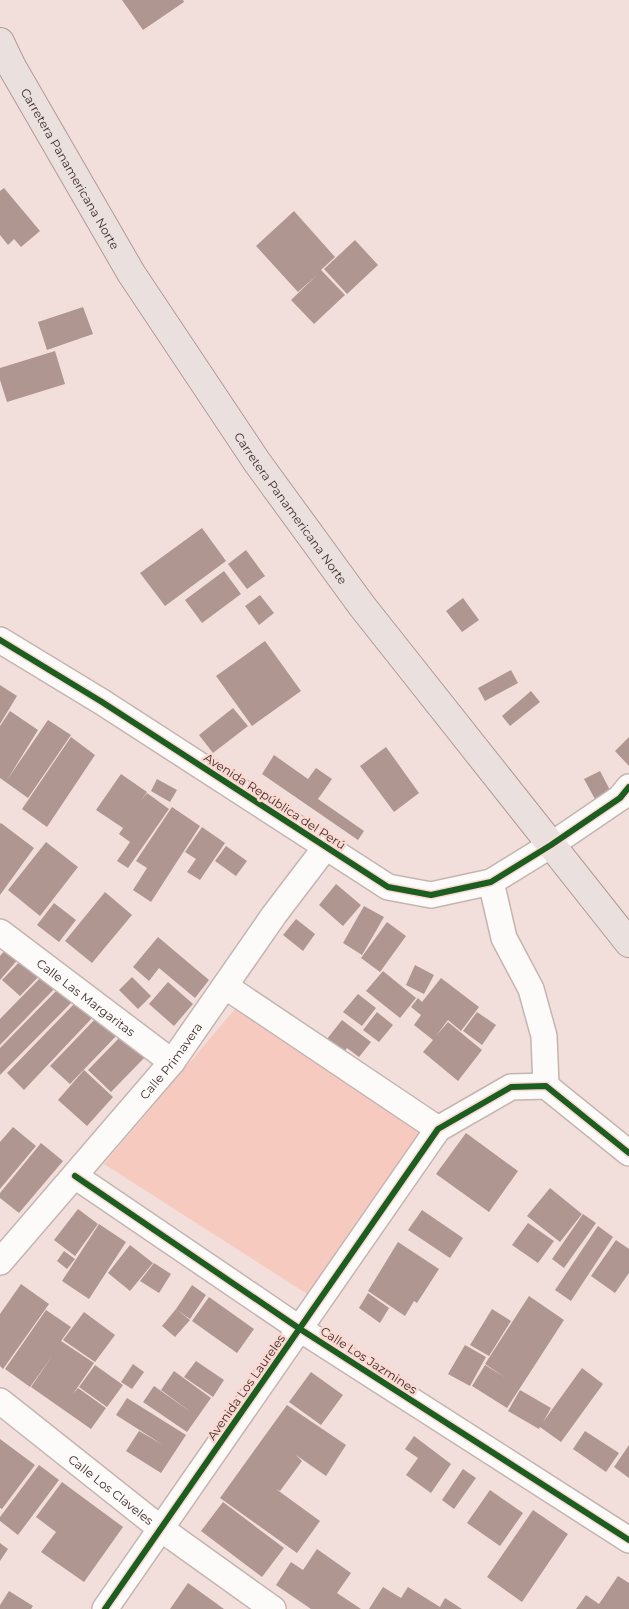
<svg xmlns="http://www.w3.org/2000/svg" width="629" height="1609" font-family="Montserrat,sans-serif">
	<rect width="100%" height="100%" fill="#f2dfdb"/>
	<path fill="#f7cac0" d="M245,997L430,1118L307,1294L104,1164Z"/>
	<path fill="#af9691" d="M122,0H183L184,2L143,30Z
		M4,188L40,231L21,247L14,239L8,245L0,235V191Z
		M294,211L335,257L321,270L345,295L314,324L291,300L318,274L298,292L256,246Z
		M355,240L378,265L347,294L324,269Z
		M83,307L93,334L47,350L38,322Z
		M55,351L65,384L7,402L0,380V368Z
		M202,528L226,561L165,606L140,573Z
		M246,550L265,576L247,589L228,564Z
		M224,571L241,594L202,623L185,600Z
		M260,595L274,613L259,625L245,606Z
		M463,598L479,620L462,632L446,611Z
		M265,641L301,691L252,726L216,676Z
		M511,670L518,683L485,701L478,688Z
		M0,685L17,696L0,724Z
		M531,691L540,702L510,726L502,716Z
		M233,708L248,726L213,753L199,735Z
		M10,711L38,730L7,780L48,720L71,735L28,798L0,778V726Z
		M71,737L95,755L47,827L22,809Z
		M629,737V766L615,751Z
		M386,747L419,793L394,812L360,766Z
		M274,755L308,779L316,768L332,779L318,799L364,831L358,840L262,774Z
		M600,771L611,792L596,801L584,779Z
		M121,774L147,792L140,802L147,793L169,809L128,868L117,861L130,842L119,834L123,828L96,810Z
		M157,779L177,790L170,802L151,791Z
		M172,807L200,826L151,902L133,890L147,868L136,861Z
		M1,823L34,848L0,895V824Z
		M202,827L225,843L200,880L187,872L196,859L185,852Z
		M46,842L78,867L40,916L8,890Z
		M226,846L247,861L236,876L215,861Z
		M336,884L361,905L343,926L319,905Z
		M105,892L132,915L92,963L65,941Z
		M54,903L76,920L59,942L37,925Z
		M364,906L384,917L362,955L343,943Z
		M296,919L315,934L303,951L283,935Z
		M387,922L406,936L380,972L361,958Z
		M158,937L209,980L195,998L159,968L149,981L133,967Z
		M8,947L20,957L0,980V956Z
		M25,956L42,973L20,996L2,980Z
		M415,965L434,975L424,994L406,985Z
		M383,971L416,998L400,1018L366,991Z
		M45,973L58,985L0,1045V1019Z
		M132,977L151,996L138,1009L119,990Z
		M441,978L479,1007L461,1031L448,1020L436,1036L448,1022L482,1050L458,1081L423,1052L433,1040L414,1025L421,1015L411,1007L418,998L422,1002Z
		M168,982L193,1004L174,1026L149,1004Z
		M59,988L73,1001L0,1075V1048Z
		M358,994L376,1008L362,1026L343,1012Z
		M77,1001L93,1017L24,1090L7,1073Z
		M377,1012L393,1025L379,1042L363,1030Z
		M477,1012L496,1025L482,1045L463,1031Z
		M99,1015L119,1033L70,1084L50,1066Z
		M342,1020L371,1042L359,1057L347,1048L340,1057L323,1044Z
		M123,1034L146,1056L111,1092L88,1070Z
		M84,1070L113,1097L87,1126L58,1100Z
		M13,1127L36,1146L0,1189V1142Z
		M466,1133L518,1171L489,1212L436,1174Z
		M41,1143L63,1161L19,1213L0,1198V1193Z
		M550,1188L582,1214L560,1242L527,1216Z
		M78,1209L98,1224L75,1256L54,1240Z
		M422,1210L463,1238L450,1258L408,1230Z
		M583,1214L596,1223L564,1268L552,1259Z
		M528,1223L554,1241L538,1263L512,1245Z
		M99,1224L126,1242L89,1299L62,1281Z
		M598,1226L613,1237L571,1301L555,1290Z
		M616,1240L629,1249V1273L615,1293L591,1276Z
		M398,1242L439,1269L417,1303L414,1301L405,1316L368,1291Z
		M130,1245L153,1263L130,1291L108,1273Z
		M64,1251L75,1259L67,1269L57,1261Z
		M154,1263L171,1274L159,1293L140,1281Z
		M21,1284L49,1304L3,1369L0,1366V1314Z
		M192,1285L206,1295L190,1319L176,1309Z
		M368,1293L389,1308L380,1323L359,1308Z
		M529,1296L564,1320L507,1408L472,1386L485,1365L506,1378L485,1364Z
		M209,1297L254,1329L237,1353L192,1321Z
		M176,1309L190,1320L175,1337L162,1326Z
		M492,1309L511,1321L489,1356L470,1345Z
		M46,1310L71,1327L61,1341L94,1363L73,1394L78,1388L106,1408L91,1429L31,1387L53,1355L30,1387L5,1369Z
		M84,1312L115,1335L95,1362L63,1340Z
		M465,1345L486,1357L470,1386L448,1374Z
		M196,1361L224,1380L213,1397L184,1377Z
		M133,1364L144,1372L132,1389L121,1382Z
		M95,1365L123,1385L107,1407L79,1387Z
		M582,1368L603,1384L561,1442L540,1427L539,1429L508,1411L520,1390L551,1408L543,1422Z
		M174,1371L211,1398L187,1432L143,1402L154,1386L192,1413L161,1390Z
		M311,1372L343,1395L321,1425L289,1402Z
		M127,1398L186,1435L161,1473L126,1451L139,1431L163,1445L116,1415Z
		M287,1405L346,1445L326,1476L296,1455L302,1461L280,1491L276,1489L320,1521L297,1553L220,1498Z
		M585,1431L619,1453L606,1472L573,1449Z
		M414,1436L451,1464L431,1493L406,1475L418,1458L405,1449Z
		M0,1439L35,1465L2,1509L0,1508Z
		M629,1445V1478L614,1467Z
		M39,1465L59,1480L18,1535L0,1521V1517Z
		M463,1469L476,1478L454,1509L442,1500Z
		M62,1482L123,1527L84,1582L41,1552L56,1532L36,1517Z
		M490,1490L523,1513L500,1546L467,1523Z
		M223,1502L284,1548L262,1577L201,1531Z
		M533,1510L568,1534L522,1602L487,1577Z
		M0,1543L8,1549L0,1561Z
		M317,1549L351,1573L337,1593L361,1609H311L276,1585L291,1562L303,1570Z
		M618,1576L629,1583V1609H576L586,1595L599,1604Z
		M188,1583L224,1609H170Z
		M383,1587L401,1598L408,1587L440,1607L445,1598L462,1609H369Z
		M9,1591L33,1606L31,1609H0V1605Z"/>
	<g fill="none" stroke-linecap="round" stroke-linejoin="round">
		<g stroke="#c4b5b1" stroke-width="28">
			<g id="minor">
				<path d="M0,640L102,702L388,887L431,895L491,882L551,845L620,798L629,787"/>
				<path d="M491,882L504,938L531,989L544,1036L546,1086"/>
				<path id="s1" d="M0,932L172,1062"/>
				<path d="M225,986L438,1129"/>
				<path d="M75,1176L300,1329L629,1540"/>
				<path id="s2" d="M0,1262L172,1062L274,915L325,848"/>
				<path id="s3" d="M0,1401L160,1528L273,1609"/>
				<path d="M105,1609L438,1129L511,1087L546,1086L629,1153"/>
			</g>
		</g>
		<g stroke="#b29a95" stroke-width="30">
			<g id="major">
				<path id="s4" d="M0,42L12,67L131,273L257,462L362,606L629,943"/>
			</g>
		</g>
		<use href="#minor" stroke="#fdfafa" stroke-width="25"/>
		<use href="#major" stroke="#eae0de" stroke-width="28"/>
		<g stroke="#fbd9d2" stroke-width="9">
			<path id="cycleway" d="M0,640L102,702L388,887L431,895L491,882L551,845L620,798L629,787
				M75,1176L300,1329L629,1540
				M105,1609L438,1129L511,1087L546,1086L629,1153"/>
		</g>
		<use href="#cycleway" stroke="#1b5e20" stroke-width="6"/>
	</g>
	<g text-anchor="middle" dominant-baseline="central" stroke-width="5" stroke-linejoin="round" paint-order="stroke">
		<g font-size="12" fill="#3c2d29" stroke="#fbd9d2">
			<text stroke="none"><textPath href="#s4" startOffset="145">Carretera Panamericana Norte</textPath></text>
			<text stroke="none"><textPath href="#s4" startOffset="550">Carretera Panamericana Norte</textPath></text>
			<text transform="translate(275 801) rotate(33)">Avenida República del Perú</text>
			<text stroke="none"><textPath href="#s1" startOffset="108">Calle Las Margaritas</textPath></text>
			<text stroke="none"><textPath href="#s2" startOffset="264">Calle Primavera</textPath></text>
			<text transform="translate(369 1360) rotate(33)">Calle Los Jazmines</text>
			<text transform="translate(246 1387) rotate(-55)">Avenida Los Laureles</text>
			<text stroke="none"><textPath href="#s3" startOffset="142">Calle Los Claveles</textPath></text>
		</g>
	</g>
</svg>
